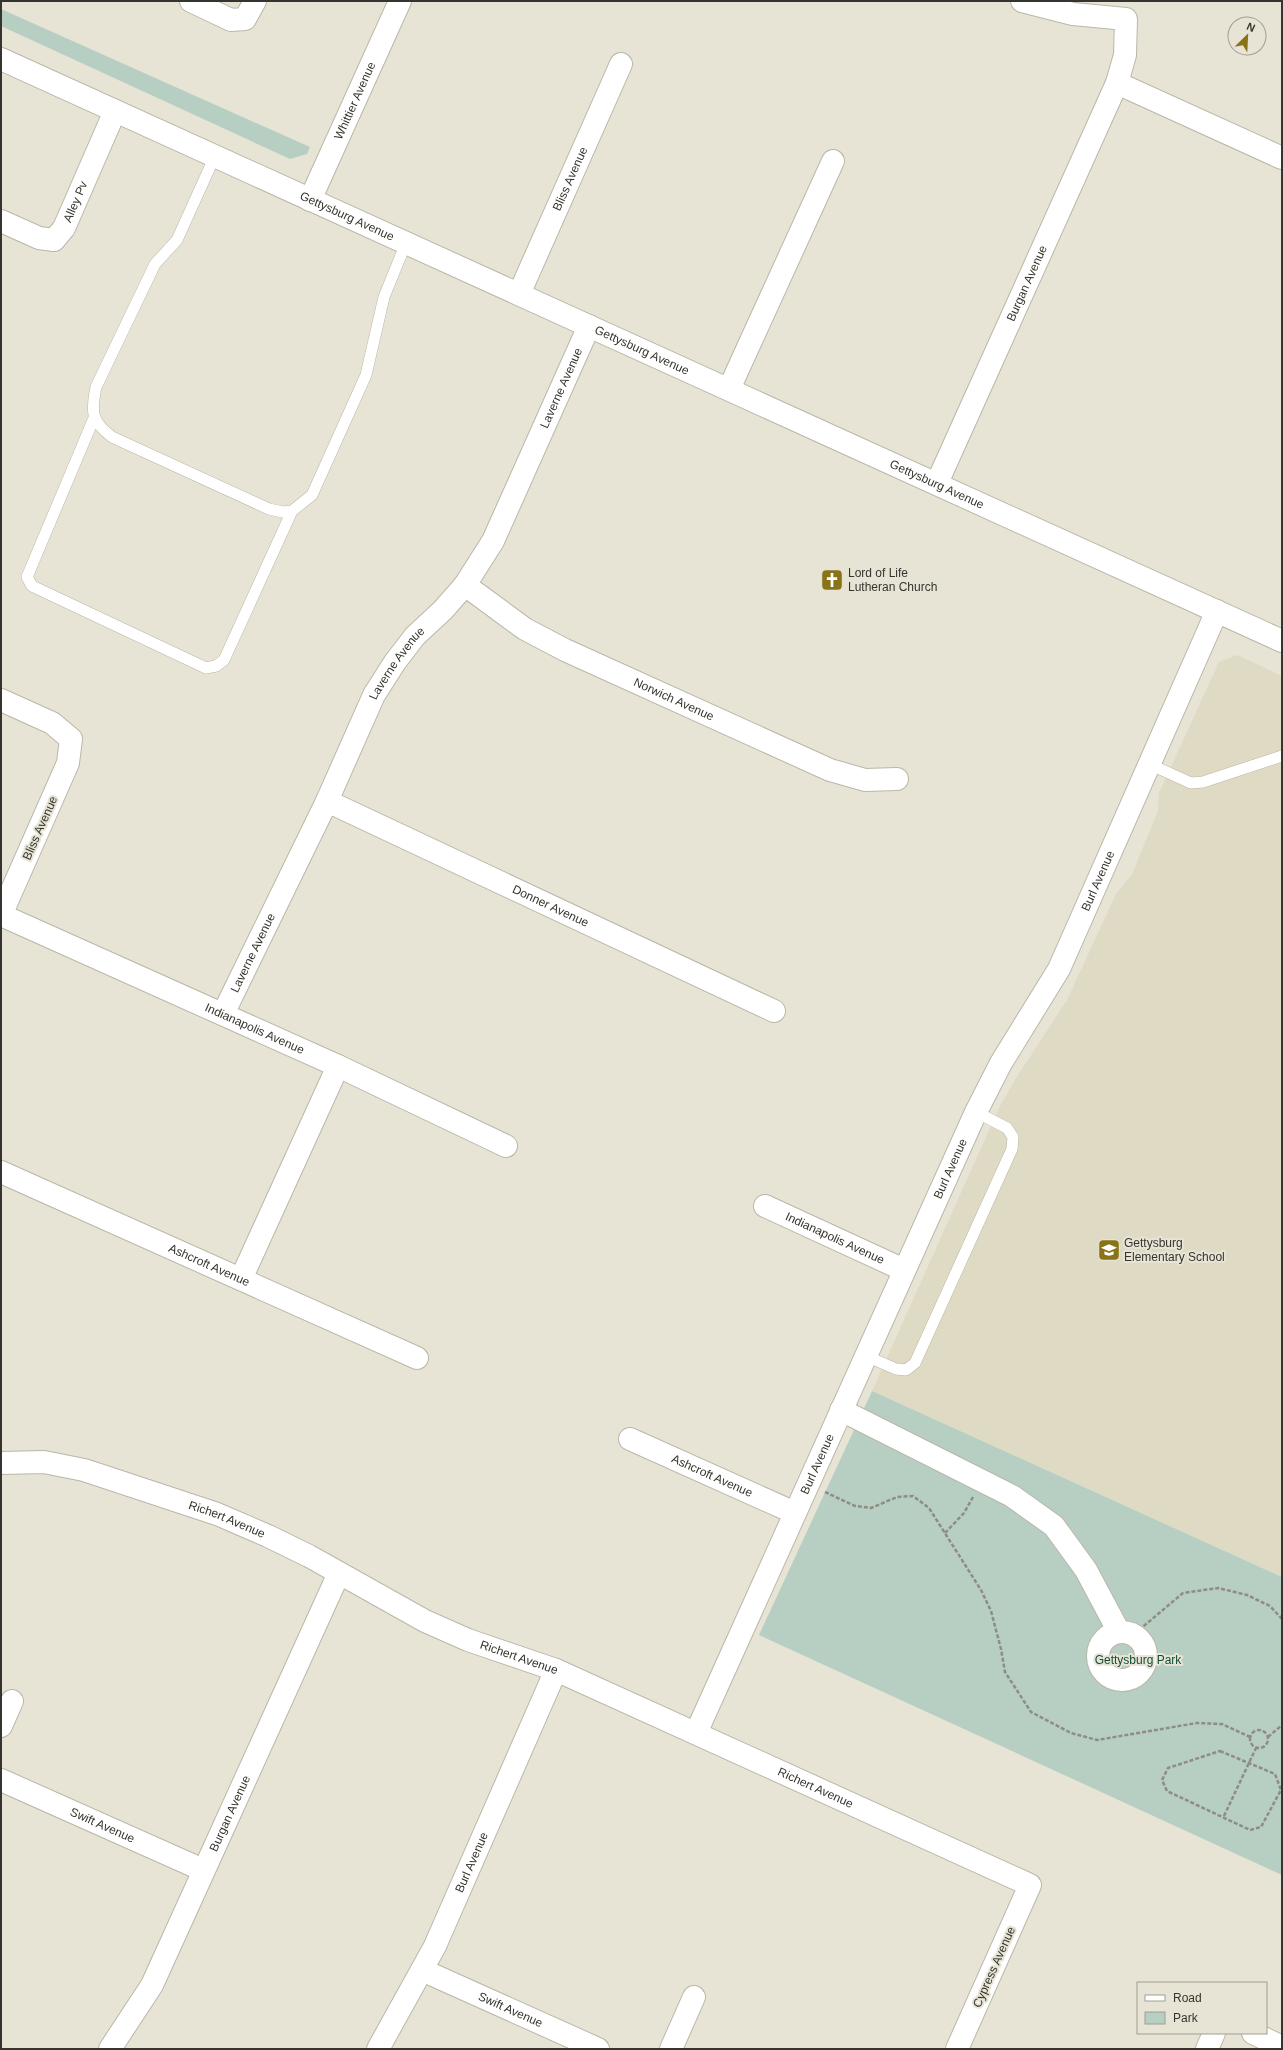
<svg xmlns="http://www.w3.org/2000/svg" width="1283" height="2050" font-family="Helvetica,sans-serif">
	<rect width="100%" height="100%" fill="#e7e4d5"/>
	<path fill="#dfdac3" d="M1237,655L1282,676V1577L872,1391L999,1108L1016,1078L1067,1000L1116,894L1132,874L1158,811L1159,793L1219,662Z"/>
	<path fill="#b7cfc3" d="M1,9L310,147L307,154L290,159L1,26Z
		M872,1391L1282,1577V1875L759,1635Z"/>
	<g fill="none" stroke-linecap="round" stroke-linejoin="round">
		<g stroke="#bab7a8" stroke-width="12">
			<path id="service" d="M215,156L177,240L155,264L96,387C91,412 91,421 112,437L269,509L283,512L292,511L312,495L366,375L384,297L406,243
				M94,418L27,577L32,586L206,668L216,666L224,660L292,511
				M1149,764L1191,783L1203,782L1282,756
				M866,1356L896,1369L906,1370L915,1363L1012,1149L1013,1137L1007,1128L976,1112"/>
		</g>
		<g stroke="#bab7a8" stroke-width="24">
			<g id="minor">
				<path d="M191,1L231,20L245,19L255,1"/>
				<path d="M1117,83L1282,158"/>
				<path id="s1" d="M310,200L400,1"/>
				<path id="s2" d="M1,221L39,238L54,240L64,228L115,111"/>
				<path id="s3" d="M519,294L621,64"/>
				<path d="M729,389L833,161"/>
				<path id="s4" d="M937,483L1117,83L1125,55L1126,19L1073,14L1022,1"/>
				<path id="s5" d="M465,585L525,629L565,650L830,770L865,780L897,779"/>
				<path id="s6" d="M1,700L52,723L71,739L68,763L1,915L338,1066L506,1146"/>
				<path id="s7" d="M327,801L774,1011"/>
				<path id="s8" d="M223,1014L327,801L374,695L395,662L415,636L443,610L465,585L493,541L589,326"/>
				<path id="s9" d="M1,1172L417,1358"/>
				<path id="s10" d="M765,1206L904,1270"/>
				<path d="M241,1279L338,1066"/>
				<path d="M841,1410L1012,1496L1054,1526L1086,1570L1119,1632"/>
				<path id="s11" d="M630,1439L795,1513"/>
				<path id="s12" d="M1,1463L44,1462L84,1470L217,1514L268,1536L309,1556L425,1621L468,1640L556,1670L1030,1885L957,2049"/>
				<circle cx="1122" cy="1656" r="24"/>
				<path d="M1,1726L12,1701"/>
				<path id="s13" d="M696,1733L976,1112L1001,1063L1059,969L1217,611"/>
				<path id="s14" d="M1,1780L203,1870"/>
				<path id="s15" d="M422,1970L598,2049"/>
				<path d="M1253,2033L1282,2047"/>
				<path id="s16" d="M110,2049L152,1985L339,1573"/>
				<path id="s17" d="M378,2049L435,1946L556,1670"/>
				<path d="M671,2049L694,1997"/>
				<path d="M1207,2049L1214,2033"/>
			</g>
		</g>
		<g stroke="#bab7a8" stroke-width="24">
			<g id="tertiary">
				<path id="s18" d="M1,59L1282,641"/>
			</g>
		</g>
		<path stroke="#8f8d82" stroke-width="2.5" stroke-dasharray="4 2" stroke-linecap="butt" d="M825,1492L855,1506L871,1508L897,1497L913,1496L929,1508L981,1590L991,1611L1001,1649L1005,1672L1031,1712L1071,1733L1097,1740L1197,1723L1222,1724L1250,1737
			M945,1533L964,1513L973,1497
			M1139,1630L1183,1593L1218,1588L1247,1595L1270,1606L1282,1619
			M1250 1739a9 9 0 1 1 18 0a9 9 0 1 1-18 0Z
			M1268,1737L1282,1725
			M1220,1751L1275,1774L1281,1790L1261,1827L1250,1830L1167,1791L1162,1780L1168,1768Z
			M1224,1816L1256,1748"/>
		<use href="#service" stroke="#fff" stroke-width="11"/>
		<use href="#minor" stroke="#fff" stroke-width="22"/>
		<use href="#tertiary" stroke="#fff" stroke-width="22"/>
	</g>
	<defs>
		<g id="church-square" transform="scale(1.15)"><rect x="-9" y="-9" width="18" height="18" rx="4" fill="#887316" stroke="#e7e4d5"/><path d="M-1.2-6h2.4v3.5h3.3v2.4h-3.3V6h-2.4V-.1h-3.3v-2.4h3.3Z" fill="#fff"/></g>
		<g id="school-square" transform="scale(1.15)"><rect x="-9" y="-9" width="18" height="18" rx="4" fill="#887316" stroke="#e7e4d5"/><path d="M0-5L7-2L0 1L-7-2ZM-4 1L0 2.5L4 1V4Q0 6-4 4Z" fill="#fff"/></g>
	</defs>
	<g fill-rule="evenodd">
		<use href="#church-square" x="832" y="580"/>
		<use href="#school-square" x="1109" y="1250"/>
	</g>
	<g text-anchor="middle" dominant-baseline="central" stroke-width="4" stroke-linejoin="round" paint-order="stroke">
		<g font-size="12" fill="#35342e" stroke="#e7e4d5">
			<text stroke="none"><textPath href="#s1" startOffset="109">Whittier Avenue</textPath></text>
			<text stroke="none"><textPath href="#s3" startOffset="126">Bliss Avenue</textPath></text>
			<text stroke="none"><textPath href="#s2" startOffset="101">Alley Pv</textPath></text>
			<text stroke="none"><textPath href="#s18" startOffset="380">Gettysburg Avenue</textPath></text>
			<text stroke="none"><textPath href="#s4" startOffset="219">Burgan Avenue</textPath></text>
			<text stroke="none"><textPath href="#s18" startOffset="704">Gettysburg Avenue</textPath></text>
			<text stroke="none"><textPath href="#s8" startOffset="716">Laverne Avenue</textPath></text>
			<text stroke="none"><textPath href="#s18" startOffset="1028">Gettysburg Avenue</textPath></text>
			<text stroke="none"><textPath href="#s8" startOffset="392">Laverne Avenue</textPath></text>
			<text stroke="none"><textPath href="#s5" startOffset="239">Norwich Avenue</textPath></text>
			<text transform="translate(40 828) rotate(-66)">Bliss Avenue</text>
			<text stroke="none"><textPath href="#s13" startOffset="943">Burl Avenue</textPath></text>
			<text stroke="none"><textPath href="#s7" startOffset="247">Donner Avenue</textPath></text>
			<text stroke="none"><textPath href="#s8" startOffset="68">Laverne Avenue</textPath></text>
			<text stroke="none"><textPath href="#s6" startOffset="549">Indianapolis Avenue</textPath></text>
			<text stroke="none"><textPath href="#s13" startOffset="619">Burl Avenue</textPath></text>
			<text stroke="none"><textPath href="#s10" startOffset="77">Indianapolis Avenue</textPath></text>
			<text stroke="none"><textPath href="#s9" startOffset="228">Ashcroft Avenue</textPath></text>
			<text stroke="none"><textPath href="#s13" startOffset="295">Burl Avenue</textPath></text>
			<text stroke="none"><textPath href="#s11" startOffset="90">Ashcroft Avenue</textPath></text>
			<text stroke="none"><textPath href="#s12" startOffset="235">Richert Avenue</textPath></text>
			<text stroke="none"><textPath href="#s12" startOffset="559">Richert Avenue</textPath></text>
			<text stroke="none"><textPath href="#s12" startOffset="883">Richert Avenue</textPath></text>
			<text stroke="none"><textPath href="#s16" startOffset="265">Burgan Avenue</textPath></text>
			<text stroke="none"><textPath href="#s14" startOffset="111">Swift Avenue</textPath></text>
			<text stroke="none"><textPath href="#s17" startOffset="209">Burl Avenue</textPath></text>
			<text transform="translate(994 1967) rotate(-66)">Cypress Avenue</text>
			<text stroke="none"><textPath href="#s15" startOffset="97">Swift Avenue</textPath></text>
		</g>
		<g font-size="12" fill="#35342e" stroke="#e7e4d5" text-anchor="start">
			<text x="848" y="573">Lord of Life<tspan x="848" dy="14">Lutheran Church</tspan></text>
			<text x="1124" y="1243">Gettysburg<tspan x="1124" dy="14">Elementary School</tspan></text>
		</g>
		<g font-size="12" fill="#144e38" stroke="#e7e4d5">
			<text x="1138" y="1660">Gettysburg Park</text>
		</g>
	</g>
	<rect width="1283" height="2050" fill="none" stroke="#35342e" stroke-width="4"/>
	<rect x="1137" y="1982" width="130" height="52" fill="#e7e4d5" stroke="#a09e92"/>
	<rect x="1145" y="1995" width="20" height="6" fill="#ffffff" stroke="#a09e92"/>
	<text x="1173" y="2002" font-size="12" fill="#35342e">Road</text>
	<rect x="1145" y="2012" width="20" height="12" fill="#b7cfc3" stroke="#a09e92"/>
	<text x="1173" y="2022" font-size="12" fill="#35342e">Park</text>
	<g transform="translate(1247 36) rotate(24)"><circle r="19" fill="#e7e4d5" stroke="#a09e92"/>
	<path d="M0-3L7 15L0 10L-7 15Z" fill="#887316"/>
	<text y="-6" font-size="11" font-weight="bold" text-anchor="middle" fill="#35342e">N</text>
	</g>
</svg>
